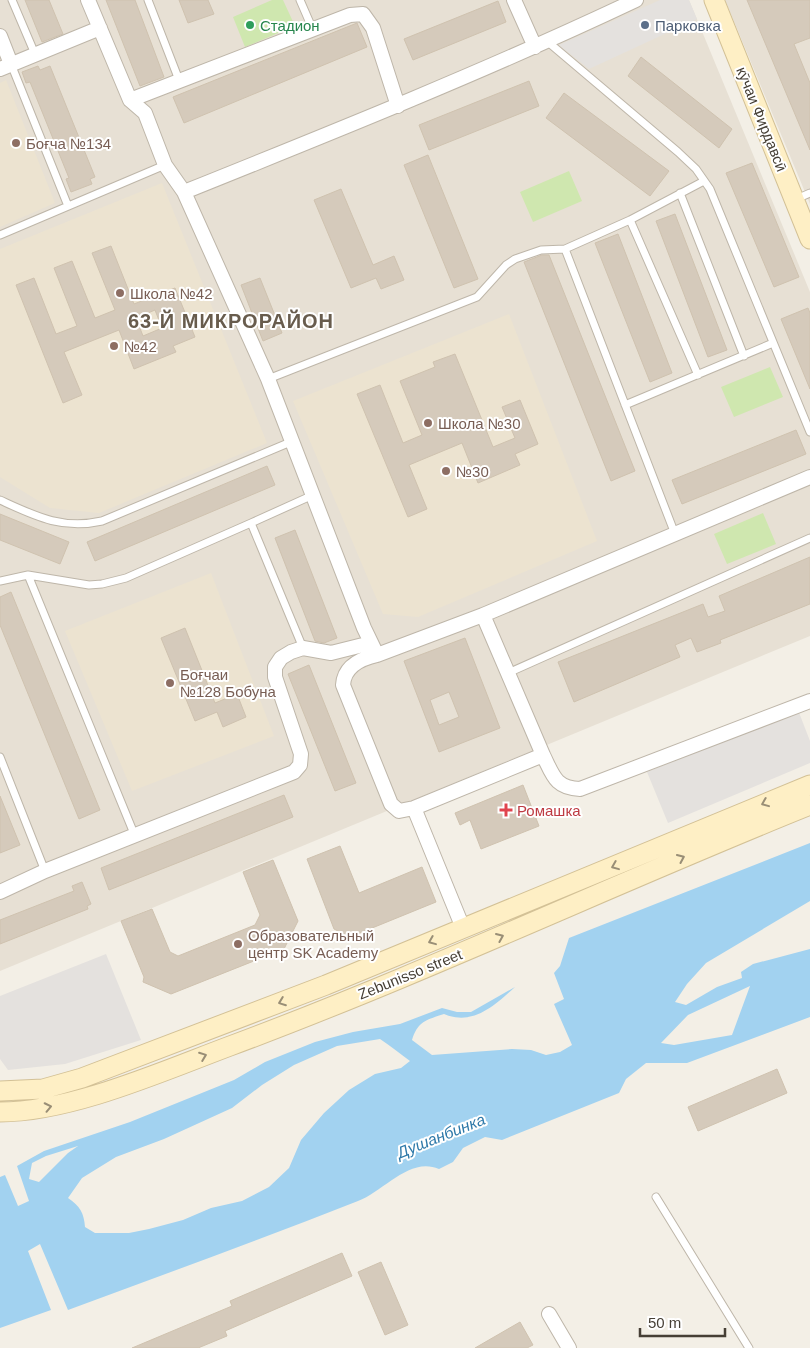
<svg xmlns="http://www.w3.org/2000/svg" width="810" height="1348" font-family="Helvetica,sans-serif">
	<rect width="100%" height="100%" fill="#f3efe6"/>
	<path fill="#e7e0d4" d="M0,0H689L810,292V636L0,971Z
		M725,0H810V204Z"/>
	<path fill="#ece3d0" d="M6,80L55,203L0,227V83Z
		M162,183L267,443L99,513L50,508L0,477V249Z
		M509,314L597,541L418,617L383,614L293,401Z
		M211,573L274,736L132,791L65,631Z"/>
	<path fill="#cfe7af" d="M272,0H283L295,26L245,47L233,17Z
		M569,171L582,201L533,222L520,192Z
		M770,367L783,397L734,417L721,387Z
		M763,513L776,544L727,564L714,534Z"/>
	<path fill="#e4e1de" d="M660,0H689L697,19L589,69L559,45Z
		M798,710L810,741V763L668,823L647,772Z
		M106,954L141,1040L65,1064L8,1070L0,1059V996Z"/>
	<path fill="#a2d2f0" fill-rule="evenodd" d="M810,843V901L706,963L687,984L675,1002L686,1005L717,987L742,978L741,972L753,964L810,949V1017L687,1063H646L626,1079L619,1093L502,1140L485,1137L463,1148L453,1162L439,1169C410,1156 384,1191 358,1201C262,1239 165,1274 68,1310L40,1244L28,1251L51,1310L0,1328V1177L5,1175L18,1206L29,1201L17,1166L44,1151L130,1122L234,1080L265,1062L315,1042L353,1032L400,1024L442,1008L457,1012H471L515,987C494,1006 473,1026 444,1014C426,1020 418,1021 412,1040L432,1055L512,1049L531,1050L546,1055L560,1052L572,1045L554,1004L564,999L554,973L560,966L569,938ZM750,986L732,1035L674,1045L661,1043L688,1015ZM380,1039C391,1046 400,1054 410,1061L401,1068L375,1074L349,1090L324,1113L301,1140L289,1168L269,1187L242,1201L211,1208L183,1220L149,1229L129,1233H95L85,1227C84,1213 80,1206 68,1198L82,1178L116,1157L164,1139L232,1108L262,1085L294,1065L337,1046ZM78,1146L68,1153L39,1182L29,1179L32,1163L46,1156Z"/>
	<path fill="#d5cabb" stroke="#cfc2af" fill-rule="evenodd" d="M25,0H49L63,34L42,42Z
		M106,0H135L164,77L140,86Z
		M179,0H208L214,14L188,23Z
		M747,0H810V38L794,44L810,83V150Z
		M498,1L506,22L413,60L404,39Z
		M357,23L367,47L184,123L173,97Z
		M641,57L732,129L719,148L628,76Z
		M38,66L40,70L50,66L95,177L90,179L92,184L71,192L66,179L69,178L30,82L26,83L22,72Z
		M529,81L539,106L429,150L419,125Z
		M564,93L669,171L650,196L546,118Z
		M428,155L478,279L454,288L404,165Z
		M752,163L799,277L774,287L726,173Z
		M341,189L373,265L394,256L404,280L381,289L376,278L351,288L314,200Z
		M675,214L727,350L708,357L656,221Z
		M618,234L672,373L650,382L595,243Z
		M111,246L134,304L175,288L195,337L173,346L176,352L134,369L119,330L64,352L82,395L63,403L16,285L34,278L56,334L77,326L54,268L72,261L95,318L115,310L92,253ZM155,310L162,328L143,336L136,318Z
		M542,255H549L635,471L611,481L524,262Z
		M260,278L282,333L263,341L241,285Z
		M808,308L810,313V389L781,319Z
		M455,354L493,447L515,438L502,407L520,400L538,444L515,454L520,465L478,483L462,443L409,465L427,509L408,517L357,394L380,385L403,443L422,435L400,381L435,367L433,362Z
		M796,430L806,454L682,504L672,480Z
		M267,466L275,485L95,561L87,542Z
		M0,514L69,542L60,564L0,540Z
		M295,530L337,638L324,643L315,641L275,538Z
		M810,557V604L720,640L721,643L697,652L691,638L675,645L680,657L574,702L558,662L703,604L708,617L725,611L719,596Z
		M11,592L100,810L79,819L0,625V597Z
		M185,628L215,703L237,694L246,717L223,727L217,712L195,721L161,638Z
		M465,638L500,728L439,752L404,661ZM449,692L459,717L439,725L430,700Z
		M309,665L356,783L335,791L288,674Z
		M523,785L539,826L481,849L470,820L460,825L455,813Z
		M284,795L293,817L109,890L101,868Z
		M0,796L20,845L0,853Z
		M340,846L359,893L422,867L436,902L350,937L334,929L307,859Z
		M273,860L298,921L284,949L171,994L143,982L144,977L121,921L152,909L170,952L178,956L255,925L260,915L243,872Z
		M82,882L91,904L87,906L88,909L0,944V920L74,891L72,886Z
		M777,1069L787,1093L698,1131L688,1107Z
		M342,1253L352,1276L225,1331L227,1336L198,1348H132L232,1306L230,1301Z
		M381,1262L408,1325L385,1335L358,1272Z
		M520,1322L533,1345L527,1348H475Z"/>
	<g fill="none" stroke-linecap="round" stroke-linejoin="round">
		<g stroke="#beb6a9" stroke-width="9">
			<path id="lane" d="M12,0L35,54
				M148,0L179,80
				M300,0L313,30
				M548,42L678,152L696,169L710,189L810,432
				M11,64L68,206
				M680,193L744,356
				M794,200L810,193
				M630,220L698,375
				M0,235L165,165
				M565,249L675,534
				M268,379L477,297L506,265L515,259L541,250L565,249L630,220L704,181
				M625,405L773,343
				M0,500C35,516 62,530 102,521L293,441
				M28,575L135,836
				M0,581L28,575L89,585L102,584L126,578L251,523
				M303,648L251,523L313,495
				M508,673L810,538
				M0,757L45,871
				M656,1197L749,1348"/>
		</g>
		<g stroke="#beb6a9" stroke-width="16">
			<path id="street" d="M88,0L130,100L145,113L165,165L184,192L268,379L364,628L377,655L483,615L810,477
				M514,0L535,47
				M0,36L11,64
				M0,69L100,28
				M130,100L350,15L363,14L373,28L398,106
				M184,192C336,131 488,70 636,0
				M483,615L543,755
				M377,655C359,659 344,667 343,685L391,804L399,811L414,808L543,755C553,775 555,788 580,789L810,701
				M414,808L463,928
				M0,892L45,871L294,772L300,765L301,754L275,677V667L281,658L291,652L303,648L331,653L371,643
				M549,1314L569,1348"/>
		</g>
		<g stroke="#d3c196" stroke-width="21">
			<path id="secondary" d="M714,0L810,239
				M0,1091L43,1089L82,1078L326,985L810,785
				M0,1112C71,1112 163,1071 230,1046C426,973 616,883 810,805"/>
		</g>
		<use href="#lane" stroke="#fff" stroke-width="7"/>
		<use href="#street" stroke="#fff" stroke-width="14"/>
		<use href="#secondary" stroke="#feefc5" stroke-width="19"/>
	</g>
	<defs><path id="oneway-chevron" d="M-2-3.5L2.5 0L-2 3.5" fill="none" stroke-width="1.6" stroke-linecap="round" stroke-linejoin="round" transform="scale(1.25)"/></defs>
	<g stroke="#998e76">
		<use href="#oneway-chevron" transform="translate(765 803) rotate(158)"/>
		<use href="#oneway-chevron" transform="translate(681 858) rotate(-24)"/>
		<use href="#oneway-chevron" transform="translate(615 866) rotate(158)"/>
		<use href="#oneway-chevron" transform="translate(500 937) rotate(-23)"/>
		<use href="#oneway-chevron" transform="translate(432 941) rotate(158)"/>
		<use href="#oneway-chevron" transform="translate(282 1002) rotate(159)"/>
		<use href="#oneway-chevron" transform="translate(203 1056) rotate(-21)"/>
		<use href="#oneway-chevron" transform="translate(48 1107) rotate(-12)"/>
	</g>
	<circle fill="#2e9e5b" stroke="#fff" stroke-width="2" cx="250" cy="25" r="5"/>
	<circle fill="#5c6f8a" stroke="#fff" stroke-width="2" cx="645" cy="25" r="5"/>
	<g fill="#8d6e63" stroke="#fff" stroke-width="2">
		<circle cx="16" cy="143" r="5"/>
		<circle cx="120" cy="293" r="5"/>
		<circle cx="114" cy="346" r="5"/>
		<circle cx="428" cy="423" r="5"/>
		<circle cx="446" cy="471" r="5"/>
		<circle cx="170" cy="683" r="5"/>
		<circle cx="238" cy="944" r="5"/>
	</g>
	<path fill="#e0444e" stroke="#fff" stroke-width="2" d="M503.5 802.5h5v5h5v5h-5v5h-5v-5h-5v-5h5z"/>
	<g text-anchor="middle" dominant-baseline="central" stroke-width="4" stroke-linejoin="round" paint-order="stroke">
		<g font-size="15" fill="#27864d" stroke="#fff" text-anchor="start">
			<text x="260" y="25">Стадион</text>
		</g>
		<g font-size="15" fill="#4e5e75" stroke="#fff" text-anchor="start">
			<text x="655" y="25">Парковка</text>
		</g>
		<g font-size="15" fill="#463f35" stroke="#fff">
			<text transform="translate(762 119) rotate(68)">кӯчаи Фирдавсӣ</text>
			<text transform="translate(410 974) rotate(-22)">Zebunisso street</text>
		</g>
		<g font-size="15" fill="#785e54" stroke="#fff" text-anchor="start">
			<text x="26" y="143">Боғча №134</text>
			<text x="130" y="293">Школа №42</text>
			<text x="124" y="346">№42</text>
			<text x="438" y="423">Школа №30</text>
			<text x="456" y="471">№30</text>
			<text x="180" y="674">Боғчаи<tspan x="180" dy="17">№128 Бобуна</tspan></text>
			<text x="248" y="935">Образовательный<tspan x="248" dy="17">центр SK Academy</tspan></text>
		</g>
		<g font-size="15" fill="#be3a42" stroke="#fff" text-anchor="start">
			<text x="517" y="810">Ромашка</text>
		</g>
		<g font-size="16" font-style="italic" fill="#2e79a9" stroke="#fff">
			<text transform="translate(441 1136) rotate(-22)">Душанбинка</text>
		</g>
		<g font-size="20" font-weight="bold" letter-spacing="1" fill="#685c4d" stroke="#fff">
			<text x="231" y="321">63-Й МИКРОРАЙОН</text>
		</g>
	</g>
	<path d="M640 1328v8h85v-8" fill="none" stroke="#463f35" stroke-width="2.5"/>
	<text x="648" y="1328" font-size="15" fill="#463f35" stroke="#ffffff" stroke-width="4" paint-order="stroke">50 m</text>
</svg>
